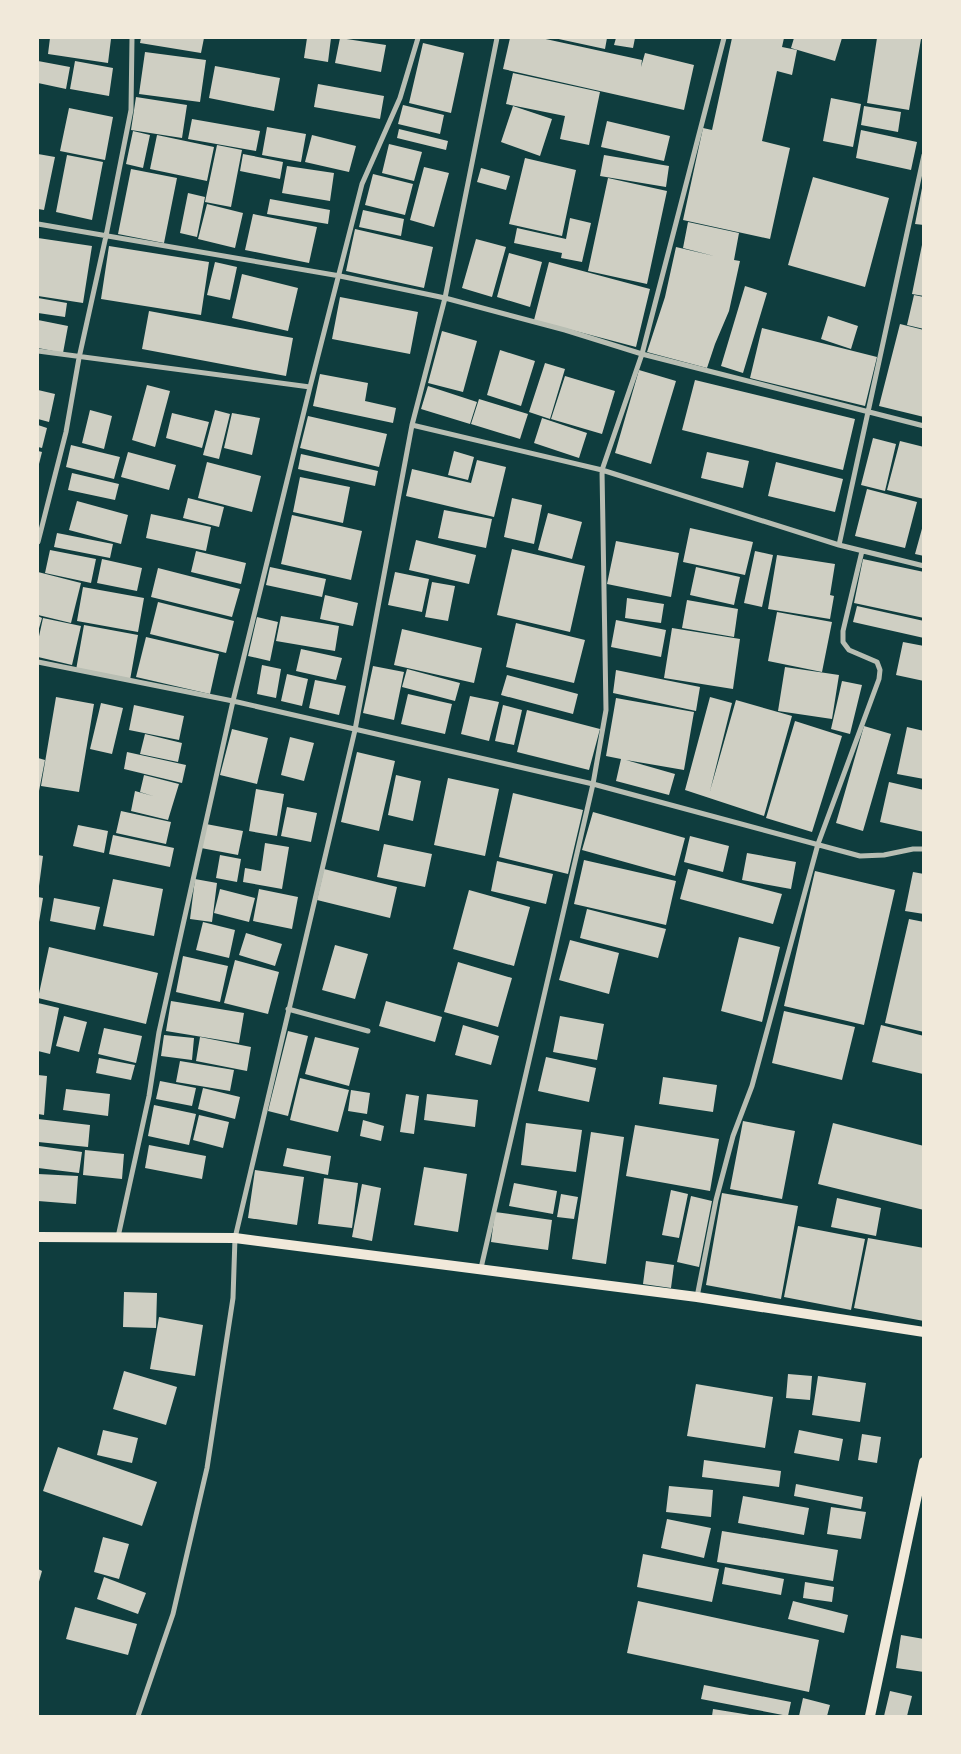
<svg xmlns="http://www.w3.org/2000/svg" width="961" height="1754" font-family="Jost,sans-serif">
	<rect width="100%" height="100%" fill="#0f3d3e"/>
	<path fill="#cfcfc3" d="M50,38L111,39L108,63L48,54Z
		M141,38H204L201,53L140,43Z
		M307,38H331L328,62L304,58Z
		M340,38L386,45L381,72L335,63Z
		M510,38H541L642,60L641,67L645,53L694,65L684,110L503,69Z
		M554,38H607L605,49Z
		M616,38H635L633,48L614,45Z
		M732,38H784L782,47L797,50L792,75L777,71L762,141L790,148L770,239L683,220L703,128L712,130Z
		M794,38H842L835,61L791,48Z
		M877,38L921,39L909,110L867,103Z
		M423,43L464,53L451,113L409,103Z
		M145,52L206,60L200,102L139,94Z
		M38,61L70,67L66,89L38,83Z
		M75,61L113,68L109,96L70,89Z
		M215,66L280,78L274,111L209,98Z
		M513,73L600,92L589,145L560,139L565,116L506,104Z
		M318,84L384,96L380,119L314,107Z
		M136,97L187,105L182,138L131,130Z
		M831,98L861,104L853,147L823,141Z
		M403,105L444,115L440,134L398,124Z
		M513,106L552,119L540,156L501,142Z
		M864,106L901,112L898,132L861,125Z
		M69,108L113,117L105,160L60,151Z
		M192,119L260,131L256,151L188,139Z
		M607,121L670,136L664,161L601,147Z
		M267,127L306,134L301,162L262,155Z
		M399,129L448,141L446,150L397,138Z
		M861,130L917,142L911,170L856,158Z
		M133,131L150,135L143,168L126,164Z
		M157,135L214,147L207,181L150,169Z
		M312,135L356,146L349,172L305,162Z
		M389,144L422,152L414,181L382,173Z
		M217,145L242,150L231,207L205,202Z
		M38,154L55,157L44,210L38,209Z
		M243,154L283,162L280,179L240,171Z
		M67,155L103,162L92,220L56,212Z
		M604,155L669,166L666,187L600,176Z
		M525,158L576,170L562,236L509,224Z
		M287,166L334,173L330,201L282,193Z
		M424,167L449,173L434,227L410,220Z
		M481,168L510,176L506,190L477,182Z
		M131,169L177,178L164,243L118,234Z
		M373,174L413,184L405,215L365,205Z
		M813,177L889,198L865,287L788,265Z
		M608,178L667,191L647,284L588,271Z
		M923,183L924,184V225L915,224Z
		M188,193L205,197L197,237L180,233Z
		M270,199L330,210L328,224L267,214Z
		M207,204L243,213L235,248L198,239Z
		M363,210L404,219L401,236L359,227Z
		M253,214L317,227L309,263L245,250Z
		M570,218L591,223L582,262L561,258L562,253L514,243L517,228L566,239Z
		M688,222L739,233L734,260L740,261L729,311L715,344L707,368L647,352L665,297L676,247L714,256L683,248Z
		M355,229L433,247L424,288L346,271Z
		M38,238L92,246L83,303L38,296Z
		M476,239L506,247L492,297L462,288Z
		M923,240H924V296L912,294Z
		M109,246L209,262L201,315L101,299Z
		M509,253L542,262L530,307L497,297Z
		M215,262L237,267L230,300L207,295Z
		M549,262L650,289L636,347L534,320Z
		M242,274L298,288L288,331L232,318Z
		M745,286L767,293L743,373L721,366Z
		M914,295L924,297V329L907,325Z
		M340,297L418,312L410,354L332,339Z
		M38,298L67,303L65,317L38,313Z
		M149,311L293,338L286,376L142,349Z
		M828,316L858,326L851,349L821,339Z
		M38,320L68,326L63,353L38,348Z
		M900,324L924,330V417L879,406Z
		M762,328L877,357L865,406L750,378Z
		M442,331L477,341L463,392L428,383Z
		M500,350L535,361L521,406L487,395Z
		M545,363L565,369L550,419L529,412Z
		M639,370L676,381L651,464L615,453Z
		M320,374L368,383L365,401L396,408L393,423L313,406Z
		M565,376L615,391L602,434L551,419Z
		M695,380L855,419L843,470L682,430Z
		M147,385L170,391L155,447L132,440Z
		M428,386L477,402L470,424L421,409Z
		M38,390L55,394L49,422L38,419Z
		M479,399L528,414L520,439L471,424Z
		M90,410L112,416L104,449L82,443Z
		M215,410L230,414L219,459L203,455Z
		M172,413L209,422L202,448L166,438Z
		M232,413L260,418L252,455L224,448Z
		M308,416L387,434L379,467L300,448Z
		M542,418L587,433L579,458L534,443Z
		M38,425L47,428L42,448L38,447Z
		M873,438L896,444L885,491L861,485Z
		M900,441L924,447V499L887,490Z
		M71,445L120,457L114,479L66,467Z
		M38,451L42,452L38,468Z
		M454,451L474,457L468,480L448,475Z
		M128,452L176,465L169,490L121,477Z
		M707,452L749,461L743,488L701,478Z
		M301,454L378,471L375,486L298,469Z
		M477,460L506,467L494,517L406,496L412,469L471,483Z
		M207,462L261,476L252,512L198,498Z
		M776,462L843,479L835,512L768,496Z
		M72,473L119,484L115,500L68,490Z
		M300,477L350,487L343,523L293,512Z
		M867,489L917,502L905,548L855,536Z
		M188,498L224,507L219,527L183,518Z
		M512,498L542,505L534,544L504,537Z
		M77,501L128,515L121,544L69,530Z
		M444,510L492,519L486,548L438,538Z
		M548,513L582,522L572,559L538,550Z
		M151,514L211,527L206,551L146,538Z
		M292,515L362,531L351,580L281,564Z
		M923,525H924V556L915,554Z
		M690,528L753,542L745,575L683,562Z
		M57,533L113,544L110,558L54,547Z
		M416,540L476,555L469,584L409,570Z
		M616,541L679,553L671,597L607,584Z
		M512,549L585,566L570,632L497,615Z
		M50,550L96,559L91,583L45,573Z
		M196,551L246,563L241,584L191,572Z
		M755,551L773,555L762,607L744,603Z
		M777,555L835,564L830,595L834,596L830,619L768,609Z
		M102,559L142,568L137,591L97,583Z
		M863,559L924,572V618L854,603Z
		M270,567L326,579L322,597L266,585Z
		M696,567L740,577L734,605L690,595Z
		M158,568L240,589L232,617L151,597Z
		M38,572L81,583L71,623L38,615Z
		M395,572L429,579L422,612L388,605Z
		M432,582L455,586L448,621L425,617Z
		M83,587L144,598L138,632L77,621Z
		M325,595L358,603L353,626L320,619Z
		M627,598L664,604L661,623L625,618Z
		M687,600L738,609L734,637L682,628Z
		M158,602L234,621L226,653L150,634Z
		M857,606L924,621V638L853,622Z
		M777,612L832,622L822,672L768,661Z
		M38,616L42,618L38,632Z
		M281,616L339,626L335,651L276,641Z
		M257,617L278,622L270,661L248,656Z
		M43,618L81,626L72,665L38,657V641Z
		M616,620L666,630L661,657L611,647Z
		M516,623L585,640L574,683L506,667Z
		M84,625L138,635L130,680L76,670Z
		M672,628L740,639L733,689L664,678Z
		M402,629L482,648L474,683L394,665Z
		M146,637L219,654L210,694L136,677Z
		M903,642L924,646V681L896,675Z
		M301,649L342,658L336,680L296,671Z
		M262,665L281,669L276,698L257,694Z
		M373,666L404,672L394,720L363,713Z
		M785,667L839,675L832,719L778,711Z
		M407,669L460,683L455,701L402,687Z
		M616,670L700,687L696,711L613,693Z
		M287,674L308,679L302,706L281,701Z
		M507,675L578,694L573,714L501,695Z
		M315,680L346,686L339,715L309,708Z
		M842,681L862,685L850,734L831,729Z
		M408,694L452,704L445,734L401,724Z
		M470,696L499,702L489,741L461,734Z
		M56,697L94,704L79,792L41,786Z
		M710,697L732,703L710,791L736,700L792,716L764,816L685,790Z
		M616,698L694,712L684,770L626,760L675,774L669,795L616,781L621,759L606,756Z
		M101,703L123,708L112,754L90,749Z
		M134,705L184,716L179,740L129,730Z
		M503,705L522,710L514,745L495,741Z
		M527,710L600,729L589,770L517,752Z
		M795,721L842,736L812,832L766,818Z
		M864,726L891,734L863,831L836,823Z
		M907,727L924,731V779L897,774Z
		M232,729L268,738L257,784L220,775Z
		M145,734L182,743L178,762L140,754Z
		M290,737L314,743L304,781L281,775Z
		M127,752L186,765L182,783L124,769Z
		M357,752L395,761L379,831L341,822Z
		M38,758L45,760L38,796Z
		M144,775L179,784L168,820L131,811L135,791L153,796L140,792Z
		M396,775L421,781L413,821L388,815Z
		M448,778L499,789L485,856L434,845Z
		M889,782L924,790V832L880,822Z
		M256,789L284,794L277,836L249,831Z
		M513,793L583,810L568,874L499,857Z
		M287,807L317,813L311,842L281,836Z
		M121,811L171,822L166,844L116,833Z
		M593,812L685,838L675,876L582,850Z
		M206,824L243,831L238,855L201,848Z
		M78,825L108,831L104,853L73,846Z
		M113,835L174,848L170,867L109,854Z
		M690,836L729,846L723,872L684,862Z
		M265,843L289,847L282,889L243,882L245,868L261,871Z
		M384,844L432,854L425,887L377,877Z
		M747,853L796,862L791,889L742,880Z
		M38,855L43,856L39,886H38Z
		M220,855L241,859L237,882L216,878Z
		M584,860L676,881L666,925L574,904Z
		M497,861L553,874L546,904L491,891Z
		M324,869L397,887L390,918L317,900Z
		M688,869L782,894L773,924L680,899Z
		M815,871L895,890L864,1025L784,1006Z
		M913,872L924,874V914L905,911Z
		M113,879L163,889L154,936L103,926Z
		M195,879L217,883L212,922L190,919Z
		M220,889L255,898L249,922L214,913Z
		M259,889L298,897L292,929L253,921Z
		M469,890L530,907L514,966L453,949Z
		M38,897L43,898L39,922H38Z
		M54,898L100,907L95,930L50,921Z
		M587,909L666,929L658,958L580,938Z
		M909,919L924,922V1032L885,1023Z
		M203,922L235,930L229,958L196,950Z
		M246,933L282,944L275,966L239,955Z
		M739,937L780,947L762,1022L721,1011Z
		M570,940L619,953L609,994L559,980Z
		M335,945L368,954L355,999L322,990Z
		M49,947L158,973L146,1024L38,998Z
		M183,956L228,966L220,1002L176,992Z
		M235,960L279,972L268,1014L224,1003Z
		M458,962L512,978L498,1027L444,1012Z
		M171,1001L244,1013L239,1043L166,1031Z
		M386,1001L442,1017L435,1042L379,1026Z
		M38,1003L59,1008L50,1054L38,1051Z
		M784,1011L855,1027L842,1080L772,1063Z
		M64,1016L87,1022L79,1052L56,1046Z
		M560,1016L604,1024L597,1060L553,1052Z
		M463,1025L499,1036L491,1065L455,1055Z
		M881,1025L924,1036L923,1074L872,1062Z
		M104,1028L142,1036L136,1063L98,1054Z
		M288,1031L308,1036L288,1116L268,1111Z
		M164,1035L194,1038L192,1060L161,1056Z
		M200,1037L251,1047L247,1071L196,1061Z
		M315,1037L359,1048L349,1086L305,1074Z
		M546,1057L596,1068L589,1102L538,1091Z
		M99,1058L135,1065L131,1080L96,1073Z
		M180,1061L234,1070L230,1091L176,1082Z
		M38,1075L47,1076L44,1115L38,1114Z
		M663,1077L717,1085L713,1112L659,1104Z
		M300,1078L349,1090L338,1132L290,1120Z
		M160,1081L196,1088L192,1106L156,1099Z
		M203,1088L240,1097L235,1119L198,1109Z
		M66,1089L110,1094L108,1116L63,1110Z
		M351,1090L370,1093L367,1114L348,1111Z
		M406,1094L419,1096L414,1134L400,1132Z
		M427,1094L478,1100L475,1127L424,1120Z
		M154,1105L196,1114L189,1145L148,1136Z
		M199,1115L229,1122L223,1148L193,1140Z
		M38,1119L90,1125L88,1147L38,1142Z
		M363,1120L384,1126L381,1141L360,1136Z
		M743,1121L795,1131L782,1199L730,1189Z
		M526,1123L582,1130L576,1172L521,1165Z
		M833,1123L924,1146V1210L818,1184Z
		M635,1125L719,1139L710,1191L626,1176Z
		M591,1132L624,1137L606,1264L572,1259Z
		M149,1145L206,1156L202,1179L145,1168Z
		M39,1146L82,1152L79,1173L38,1168Z
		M287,1148L331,1156L328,1175L283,1166Z
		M85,1150L124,1154L122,1179L83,1175Z
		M424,1167L467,1174L458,1232L414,1225Z
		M255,1170L304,1177L297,1225L248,1218Z
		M38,1174L78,1176L76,1204L38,1201Z
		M324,1178L358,1183L352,1228L318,1224Z
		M514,1183L557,1191L553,1214L509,1206Z
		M362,1184L381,1188L372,1241L352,1237Z
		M671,1190L688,1194L679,1238L662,1235Z
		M722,1193L798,1206L781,1299L706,1285Z
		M561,1194L578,1197L574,1219L557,1217Z
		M691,1196L712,1201L699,1267L677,1262Z
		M837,1198L881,1208L876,1236L831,1227Z
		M495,1212L552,1220L548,1250L491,1242Z
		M798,1226L865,1239L851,1310L784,1297Z
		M868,1238L924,1248V1321L854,1308Z
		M646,1261L674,1265L671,1288L643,1284Z
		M124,1292L157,1293L156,1328L123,1327Z
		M159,1317L203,1325L195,1376L150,1369Z
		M124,1371L177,1387L166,1425L113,1409Z
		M788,1374L812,1376L810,1400L786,1398Z
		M818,1376L866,1383L860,1422L812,1415Z
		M696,1384L773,1397L765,1448L687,1436Z
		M103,1430L138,1438L132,1463L97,1455Z
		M799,1430L843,1439L839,1461L794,1453Z
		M862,1434L881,1437L877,1463L858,1460Z
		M58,1447L157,1482L142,1526L43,1491Z
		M704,1460L781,1471L779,1487L702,1477Z
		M796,1484L863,1497L861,1509L794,1496Z
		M669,1486L713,1490L711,1517L666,1512Z
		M743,1496L809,1508L804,1535L738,1523Z
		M831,1507L866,1512L861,1539L827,1534Z
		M667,1519L711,1528L704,1558L661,1548Z
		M722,1531L838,1550L833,1581L717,1562Z
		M103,1537L129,1544L119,1579L94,1572Z
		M643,1554L719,1569L712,1602L637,1587Z
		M725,1567L784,1579L781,1595L722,1584Z
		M38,1569L42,1571L38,1585Z
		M104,1577L146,1593L138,1614L97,1599Z
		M805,1582L834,1587L832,1602L803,1598Z
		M638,1601L819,1640L809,1692L627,1653Z
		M793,1601L848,1615L844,1633L788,1619Z
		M75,1607L137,1624L128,1655L66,1639Z
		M901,1635L924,1639V1672L896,1668Z
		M704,1685L791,1702L788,1716L701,1699Z
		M890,1691L912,1696L907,1716H884Z
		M803,1698L830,1705L827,1716H799Z
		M713,1709L750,1715V1716H712Z"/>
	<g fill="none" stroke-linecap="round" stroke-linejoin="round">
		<path stroke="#b8beb3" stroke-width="5" d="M38,224L340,276L445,298L565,330L642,354L924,426
			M38,351L310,387
			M412,425L602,470L839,545L924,566
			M38,542L66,432L79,358L106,236L131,110L132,38
			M839,545L924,155
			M38,662L233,701L593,784L860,856L884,855L913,849H924
			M288,1009L368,1031
			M118,1237L149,1096L159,1032L233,701L310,387L362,184L400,98L418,38
			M481,1268L593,784L606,710L602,470L642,354L724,38
			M697,1297L716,1200L733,1136L752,1086L818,844L879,679L880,670L877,662L849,650L843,642V631L862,551
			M138,1716L173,1614L207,1468L233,1298L235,1238L355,730L412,425L445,298L497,38"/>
		<path stroke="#f1e9da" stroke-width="10" d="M38,1237L235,1238L697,1297L924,1332
			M870,1716L924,1462"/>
	</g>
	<rect width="961" height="1754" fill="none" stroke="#f1e9da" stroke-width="78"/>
</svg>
